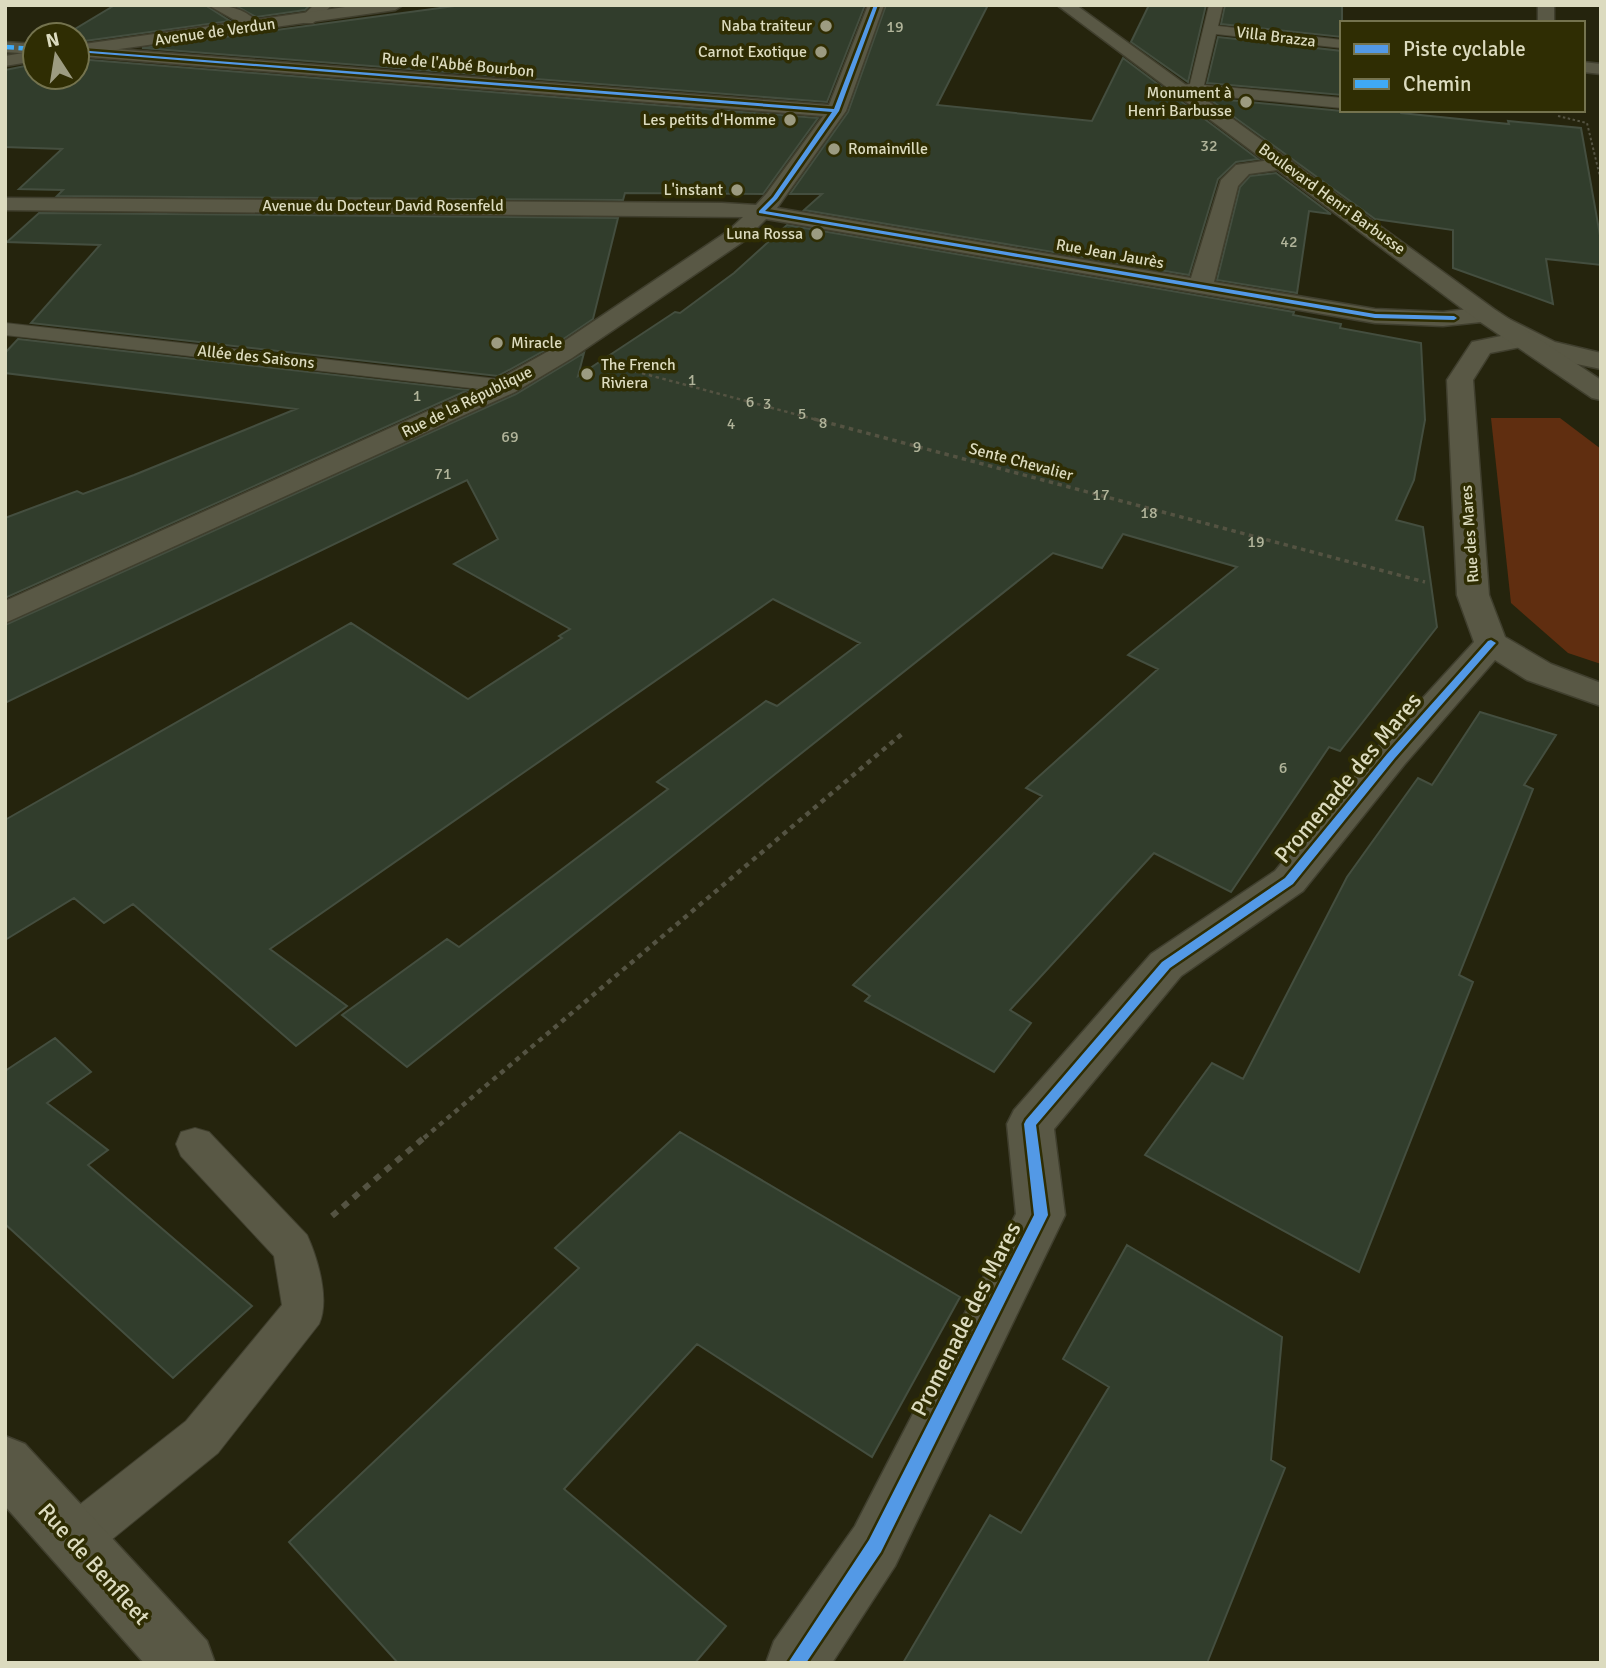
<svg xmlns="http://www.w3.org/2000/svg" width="1606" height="1668" font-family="Signika,sans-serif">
	<rect width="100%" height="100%" fill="#25240d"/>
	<path fill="#602e10" d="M1491,418H1560L1601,449V664L1568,653L1511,603Z"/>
	<path fill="#313d2c" stroke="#444e3f" stroke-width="2" d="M115,5H205L230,21L77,42V35H65Z
		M234,5H310L305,10L256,17Z
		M462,5H865L827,102L142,48Z
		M886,5H988L937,105L1092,121L1123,58L1258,159L1236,162L1218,179L1189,275L804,210L822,194H790L848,112Z
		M1149,5H1206L1188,82L1131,42Z
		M1225,5H1342V37L1221,24Z
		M1218,37L1342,51V95L1207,83Z
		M77,59L818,118L763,194L625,193L623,200L57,196L63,190L19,189L62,149L5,147V70L35,64V77H77Z
		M1208,98L1342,111L1400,110L1401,113L1509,124L1508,121L1581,128L1601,241V265L1546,259L1553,304L1453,268V230L1375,219Z
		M1276,173L1331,214L1309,211L1297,293L1217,280L1240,187L1250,176Z
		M39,213L618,218L593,319L553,346L498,376L31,323L100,245L7,242Z
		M787,225L1294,312L1293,315L1341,324L1340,328L1421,343L1425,420L1414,480L1396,520L1423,527L1437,627L1340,751L1329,747L1231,892L1154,853L1010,1010L1031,1023L994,1072L865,1001L870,996L853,985L1042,796L1026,788L1158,669L1128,655L1237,567L1123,534L1102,568L1053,553L407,1067L342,1015L447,939L459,947L668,789L657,782L766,701L777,706L860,643L773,599L270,949L347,1006L296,1046L133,904L104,923L74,898L5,940V820L351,623L468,699L562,638L559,636L570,629L454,564L498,539L467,480L5,703V625L516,394L584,353L578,376L675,312L680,313L734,273Z
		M18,339L468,390L5,598V518L77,491L83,494L134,475L296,409L5,373V353Z
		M1480,712L1556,735L1524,785L1533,789L1459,975L1473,982L1359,1272L1145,1155L1212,1063L1243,1079L1347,877L1418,778L1432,785Z
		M55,1038L91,1072L47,1103L108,1150L88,1165L252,1306L173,1378L5,1224V1071Z
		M680,1132L960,1297L872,1457L697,1344L564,1489L726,1626L695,1663H398L289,1542L579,1268L555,1248Z
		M1127,1245L1282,1337L1271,1460L1285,1468L1207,1663H903L990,1515L1021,1533L1109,1387L1063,1359Z"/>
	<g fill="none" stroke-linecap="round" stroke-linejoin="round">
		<g stroke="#403f2e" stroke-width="2">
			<path id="service" d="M1209,5H1223L1218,26L1342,40V48L1216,34L1204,85L1342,98V108L1176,92L1173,89L1176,86L1190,84Z
				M5,323L506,380L514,381L517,386L514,391L506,392L5,335Z
				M195,1128L209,1132L307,1235C318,1259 330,1300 319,1324L218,1453L89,1558L72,1565L55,1558L48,1541L55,1524L186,1421L282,1305L274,1256L181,1156L176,1144L181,1132Z"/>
		</g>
		<g stroke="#403f2e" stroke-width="3">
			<path id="minor" d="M208,5C230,5 248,9 261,27L259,31H247L240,23Z
				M314,5H332L313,23H301L299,19Z
				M868,5H884L846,111L777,208L1191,278L1221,180L1236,165L1284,158L1291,160L1294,164L1291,168L1249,174L1238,186L1214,282L1375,309L1443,312L1485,307L1555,342L1601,353V369L1567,362L1526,346L1490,353L1473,380L1489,595L1505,637L1551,664L1601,683V706L1527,680L1495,660L1404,765L1303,891L1181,976L1054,1129L1065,1215L895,1566L832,1663H766L774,1641L855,1526L1016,1214L1007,1124L1014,1110L1151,954L1275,871L1378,747L1474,642L1457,595L1447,380L1472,342L1506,335L1481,322L1443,326L1375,323L766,219L744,241L572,358L515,392L5,623V601L497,380L554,348L728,231L743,217L5,210V198L722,203L756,205L767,193L823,116L77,56V46L829,105Z
				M1538,5H1554V23H1538Z
				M5,42L35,44V54L5,52Z
				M1583,62L1601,64V74L1583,72Z
				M5,1436L25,1444L207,1641L215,1663H144L5,1506Z"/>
		</g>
		<g stroke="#403f2e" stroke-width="3">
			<path id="tertiary" d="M359,5H403L395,10L77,55V45Z
				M1057,5H1076L1494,309L1601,380V400L1592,398L1476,319Z
				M35,51V61L5,66V56Z"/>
		</g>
		<path stroke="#545342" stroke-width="2" stroke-dasharray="2.5 2.5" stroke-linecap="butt" d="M1558,116L1587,123L1601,181"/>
		<path stroke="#545342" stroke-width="2.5" stroke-dasharray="3.5 3.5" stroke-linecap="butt" d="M615,366L821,421"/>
		<path stroke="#545342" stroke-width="3.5" stroke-dasharray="4.5 4.5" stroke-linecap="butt" d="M814,419L1425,582"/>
		<path stroke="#545342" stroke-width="4.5" stroke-dasharray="5 5" stroke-linecap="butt" d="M424,1138L903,733"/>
		<path stroke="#545342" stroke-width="6" stroke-dasharray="7 7" stroke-linecap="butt" d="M332,1216L426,1136"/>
		<use href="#service" fill="#595845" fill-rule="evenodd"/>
		<use href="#minor" fill="#595845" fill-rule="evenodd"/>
		<use href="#tertiary" fill="#595845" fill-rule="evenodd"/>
		<path stroke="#3fa9f5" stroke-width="4.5" stroke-dasharray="9 4.5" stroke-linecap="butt" d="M5,47L35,49"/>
		<g stroke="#2f2d03" stroke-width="5">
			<path id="cycleway" d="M874,5H878L839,111L777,199L765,211L1375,314L1454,316L1457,318L1454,320L1375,318L759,213V211L773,197L832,112L77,52V50L834,109Z
				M1491,640L1496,643L1494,645L1395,758L1293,884L1170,968L1036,1125L1048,1215L1046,1219L881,1552L806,1663H788L869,1540L1034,1215L1024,1124L1026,1120L1162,962L1285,878L1387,754L1488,641Z"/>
		</g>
		<use href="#cycleway" fill="#5399e6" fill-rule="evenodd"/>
	</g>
	<g fill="#9c9b81" stroke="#2f2d03" stroke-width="2.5">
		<circle cx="826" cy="26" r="7"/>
		<circle cx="821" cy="52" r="7"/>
		<circle cx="1246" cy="102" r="7"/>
		<circle cx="790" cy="120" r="7"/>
		<circle cx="834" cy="149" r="7"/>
		<circle cx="737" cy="190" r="7"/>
		<circle cx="817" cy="234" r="7"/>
		<circle cx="497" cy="343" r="7"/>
		<circle cx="587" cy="374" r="7"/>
	</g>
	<g text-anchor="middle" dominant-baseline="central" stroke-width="7" stroke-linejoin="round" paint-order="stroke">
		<g font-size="16" fill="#dcdbbf" stroke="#2f2d03" text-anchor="end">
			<text x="812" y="26">Naba traiteur</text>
			<text x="807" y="52">Carnot Exotique</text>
			<text x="1232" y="93">Monument à<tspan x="1232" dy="18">Henri Barbusse</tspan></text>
			<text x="776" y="120">Les petits d'Homme</text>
			<text x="848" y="149" text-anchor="start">Romainville</text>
			<text x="723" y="190">L'instant</text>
			<text x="803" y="234">Luna Rossa</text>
			<text x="511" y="343" text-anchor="start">Miracle</text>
			<text x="601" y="365" text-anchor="start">The French<tspan x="601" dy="18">Riviera</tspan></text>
		</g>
		<g font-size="16" fill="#b1b49a">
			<text x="895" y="27">19</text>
			<text x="1209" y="146">32</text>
			<text x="1289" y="242">42</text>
			<text x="692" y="380">1</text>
			<text x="417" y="396">1</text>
			<text x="750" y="402">6</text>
			<text x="767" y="404">3</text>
			<text x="802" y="414">5</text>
			<text x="823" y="423">8</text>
			<text x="731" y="424">4</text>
			<text x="510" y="437">69</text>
			<text x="917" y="447">9</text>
			<text x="443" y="474">71</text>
			<text x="1101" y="495">17</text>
			<text x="1149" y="513">18</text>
			<text x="1256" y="542">19</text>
			<text x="1283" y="768">6</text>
		</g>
		<g font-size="16" fill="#dcdbbf" stroke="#2f2d03">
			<text transform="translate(215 32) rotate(-8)">Avenue de Verdun</text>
			<text transform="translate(1276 37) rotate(7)">Villa Brazza</text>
			<text transform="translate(458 65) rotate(5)">Rue de l'Abbé Bourbon</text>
			<text transform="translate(1332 199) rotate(36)">Boulevard Henri Barbusse</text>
			<text x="383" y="206">Avenue du Docteur David Rosenfeld</text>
			<text transform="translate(1110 254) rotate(10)">Rue Jean Jaurès</text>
			<text transform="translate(256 357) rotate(6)">Allée des Saisons</text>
			<text transform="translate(467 402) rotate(-26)">Rue de la République</text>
			<text transform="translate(1021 462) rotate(15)">Sente Chevalier</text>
			<text transform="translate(1470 534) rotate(-94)">Rue des Mares</text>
		</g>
		<g font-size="23" fill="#dcdbbf" stroke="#2f2d03">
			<text transform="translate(1348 778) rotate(-50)">Promenade des Mares</text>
			<text transform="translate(966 1319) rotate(-63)">Promenade des Mares</text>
			<text transform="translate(94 1564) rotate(48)">Rue de Benfleet</text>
		</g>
	</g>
	<rect width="1606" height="1668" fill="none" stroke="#dcdbbf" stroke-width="14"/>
	<rect x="1340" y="21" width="245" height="91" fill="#2f2d03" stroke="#74734e" stroke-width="2"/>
	<rect x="1354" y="44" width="35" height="10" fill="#5399e6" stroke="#74734e" stroke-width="2"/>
	<text x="1403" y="56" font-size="21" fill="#dcdbbf">Piste cyclable</text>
	<rect x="1354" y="79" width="35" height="10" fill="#3fa9f5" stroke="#74734e" stroke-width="2"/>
	<text x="1403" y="91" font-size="21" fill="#dcdbbf">Chemin</text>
	<g transform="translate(56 56) rotate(348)"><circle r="33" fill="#2f2d03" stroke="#74734e" stroke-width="2"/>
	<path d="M0-5L12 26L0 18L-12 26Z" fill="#9c9b81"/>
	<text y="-10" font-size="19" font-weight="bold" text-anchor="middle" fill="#dcdbbf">N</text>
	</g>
</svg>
